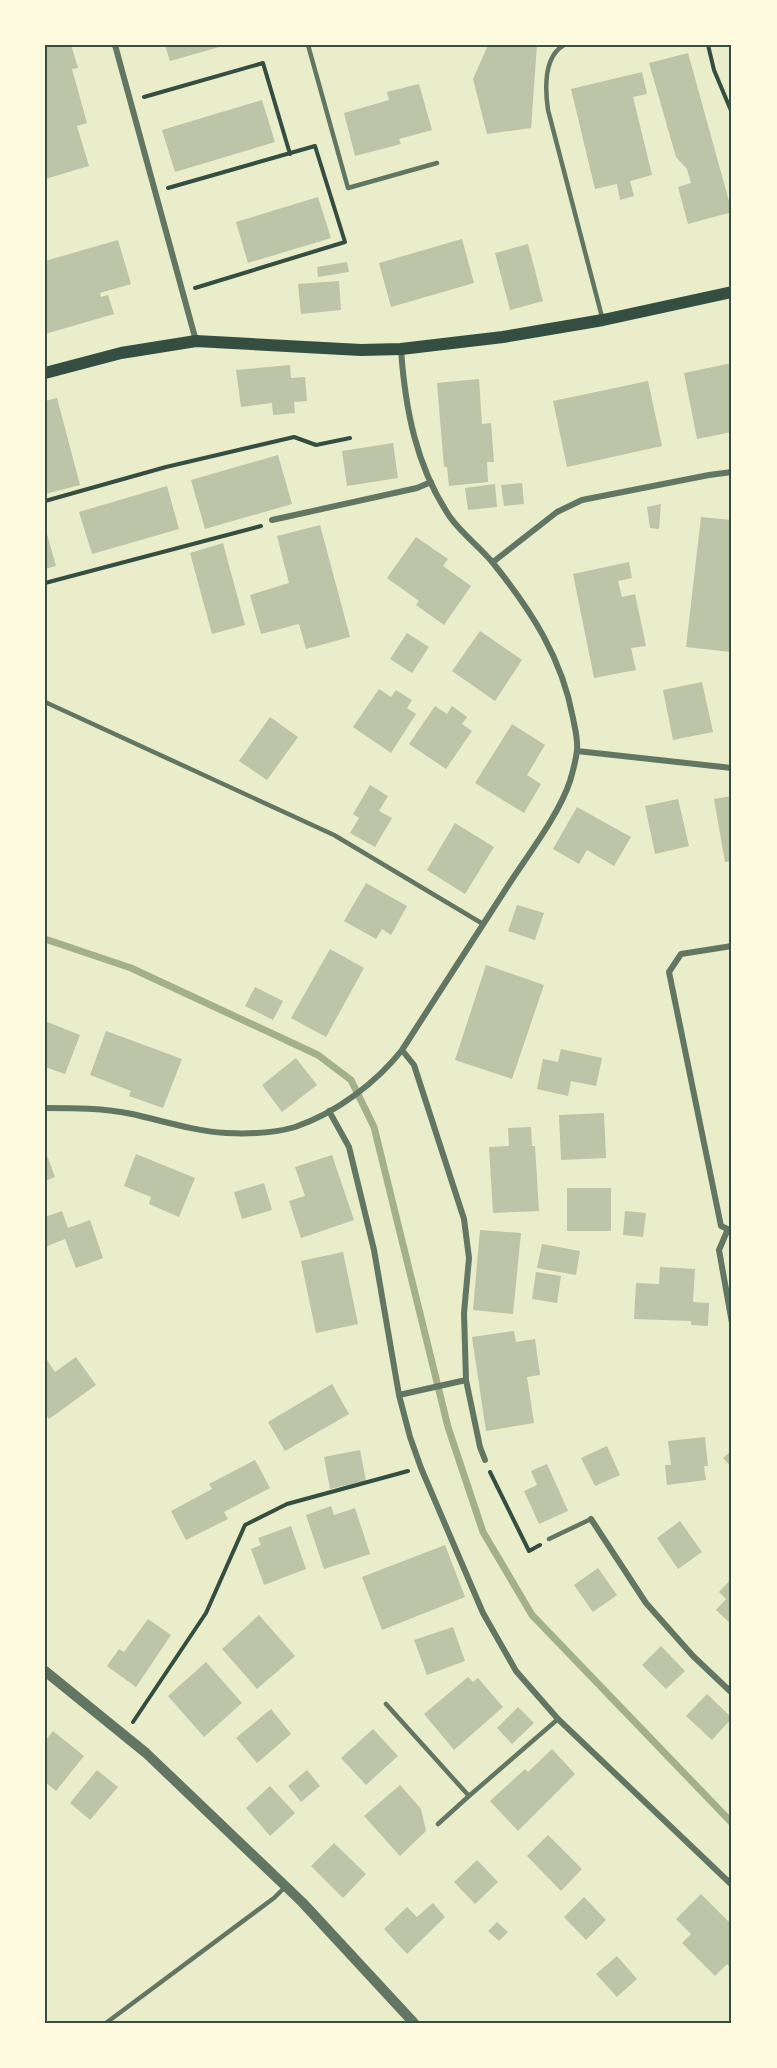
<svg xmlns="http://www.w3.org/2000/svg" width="777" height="2068" font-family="'Public Sans',sans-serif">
	<rect width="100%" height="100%" fill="#e9edc9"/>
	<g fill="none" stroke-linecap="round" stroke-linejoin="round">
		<path stroke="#a3b18a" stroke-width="7" d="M45,939L131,968L318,1055L351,1080L374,1127L448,1427L483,1532L532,1615L732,1823"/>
	</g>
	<path fill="#bcc5a7" d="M45,45H71L78,68L72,69L87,123L77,126L89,166L45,179Z
		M165,45H223V46L170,61Z
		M488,45H537L531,128L487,134L473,79Z
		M688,53L732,212L688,224L678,187L691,183L687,169L676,157L649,63Z
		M642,72L647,94L633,97L652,175L630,181L634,196L620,200L617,184L595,189L571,89Z
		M419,84L432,130L399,139L401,144L355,156L344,113L389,100L387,92Z
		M262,100L275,142L175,172L162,130Z
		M318,197L331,238L248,263L236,222Z
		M462,239L474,283L391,307L379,263Z
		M118,240L131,284L100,293L101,297L108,295L114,314L45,334V261Z
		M528,244L543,301L510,310L495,253Z
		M347,262L349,272L318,277L317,267Z
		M339,281L341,310L301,314L298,284Z
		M732,363V432L697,439L684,373Z
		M290,365L291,378L305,377L307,401L294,402L295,413L273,415L272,403L241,407L236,370Z
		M479,379L482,424L491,423L494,462H487L488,482L449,486L447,467H444L437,383Z
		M648,381L662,446L567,467L553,401Z
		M57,398L80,485L45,494V401Z
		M393,443L398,478L347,486L342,451Z
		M278,455L292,504L205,529L191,480Z
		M522,483L524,504L504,506L501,485Z
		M495,484L497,507L468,510L465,488Z
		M167,486L179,529L92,554L79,512Z
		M661,504L659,529L650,528L647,507Z
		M701,517L732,520L731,652L686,647Z
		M320,525L350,637L306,649L299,624L261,634L250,595L289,583L277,536Z
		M45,527L56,566L45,569Z
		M416,537L448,559L443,566L471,586L444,625L416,605L419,601L387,578Z
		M223,543L245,625L212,634L190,553Z
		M629,562L632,578L618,581L622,597L635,594L646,646L631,648L636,670L594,678L573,574Z
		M480,631L522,660L495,701L452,671Z
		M407,633L429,647L412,673L390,659Z
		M702,682L713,732L673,740L663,690Z
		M379,689L391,697L396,690L407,697L412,700L407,708L416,714L391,753L353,727Z
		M435,706L447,714L452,706L467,717L462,724L472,731L446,769L409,744Z
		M270,717L298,737L267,780L239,761Z
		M512,724L545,745L527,775L541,784L524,813L475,783Z
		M370,785L388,796L379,811L392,818L375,847L350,833L359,818L353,814Z
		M732,796V861L725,862L714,799Z
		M678,799L689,846L655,854L645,806Z
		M577,807L631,837L614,866L587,850L579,864L553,849Z
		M455,823L494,847L465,894L427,870Z
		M366,883L407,906L391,935L382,929L376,939L344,921Z
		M517,905L544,913L535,940L508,931Z
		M330,949L364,968L326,1037L291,1018Z
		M486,965L544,985L512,1079L455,1060Z
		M255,987L283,1001L273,1020L245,1006Z
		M45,1021L80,1035L65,1074L45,1067Z
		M106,1031L182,1059L163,1108L129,1096L131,1091L90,1075Z
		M561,1049L602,1058L596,1086L571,1081L568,1096L537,1089L543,1059L558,1062Z
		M296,1058L317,1085L282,1112L262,1085Z
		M604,1113L606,1158L561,1160L559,1115Z
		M531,1127L532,1146H535L539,1211L493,1213L489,1147L509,1146L508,1128Z
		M45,1150L55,1177L45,1181Z
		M136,1154L195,1178L179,1217L149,1204L151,1197L124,1186Z
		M332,1155L354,1220L301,1238L289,1201L305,1196L295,1167Z
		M264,1183L272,1210L242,1219L234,1192Z
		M567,1188H611V1231H567Z
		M62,1211L68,1228L90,1220L103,1258L76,1268L65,1239L45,1247V1217Z
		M625,1211L646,1213L643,1237L623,1235Z
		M480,1230L521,1233L513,1314L473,1310Z
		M542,1244L580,1251L576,1275L537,1268Z
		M343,1252L358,1324L316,1333L301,1261Z
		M660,1267L695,1269L693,1302L709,1303L708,1326L691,1325V1321L634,1319L636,1283L659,1284Z
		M536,1272L561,1276L557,1303L532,1299Z
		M514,1331L516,1342L535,1339L540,1375L527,1377L534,1423L486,1431L472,1337Z
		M45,1357L55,1372L76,1357L96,1385L49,1419L45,1413Z
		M332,1384L349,1414L285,1451L268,1422Z
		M705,1437L708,1466H704L706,1480L667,1485L665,1465H671L668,1441Z
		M607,1446L620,1475L595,1486L581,1458Z
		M360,1450L366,1481L330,1489L324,1457Z
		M732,1450V1468L723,1458Z
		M255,1460L270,1488L224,1512L228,1519L186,1540L171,1511L212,1489L209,1484Z
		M547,1464L568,1511L539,1524L524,1491L537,1485L531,1471Z
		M331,1506L334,1515L355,1508L370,1554L324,1569L306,1515Z
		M680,1521L702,1552L678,1569L657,1538Z
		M291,1526L306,1569L264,1585L251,1549L261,1545L258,1538Z
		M445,1545L465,1597L382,1630L362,1577Z
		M598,1568L617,1595L593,1612L574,1585Z
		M730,1580L732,1582V1625L716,1610L726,1599L719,1592Z
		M259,1615L295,1656L257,1689L222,1649Z
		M148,1619L171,1635L136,1687L107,1666L119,1649L124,1652Z
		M453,1627L465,1661L427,1675L414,1640Z
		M661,1646L685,1671L666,1689L642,1665Z
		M206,1662L242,1703L204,1737L168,1696Z
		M468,1677L473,1682L478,1678L503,1707L454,1750L424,1714Z
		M707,1694L732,1718L712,1740L686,1716Z
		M518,1707L534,1723L512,1744L497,1728Z
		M271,1709L291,1734L257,1763L236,1738Z
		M373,1729L398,1756L366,1785L341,1758Z
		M53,1731L84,1756L56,1791L45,1782V1741Z
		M552,1749L575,1774L518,1831L490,1801L525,1769L528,1772Z
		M97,1770L118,1787L90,1820L70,1803Z
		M307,1770L320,1786L301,1802L288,1786Z
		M400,1785L421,1809L426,1831L400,1856L364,1816Z
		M270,1786L295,1813L270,1836L246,1808Z
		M548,1835L582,1869L561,1891L527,1856Z
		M334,1843L366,1874L343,1898L311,1866Z
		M477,1860L498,1882L475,1904L454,1882Z
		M701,1894L732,1925V1970L727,1964L715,1976L682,1943L691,1934L676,1919Z
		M584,1897L606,1920L586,1940L564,1917Z
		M433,1903L445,1917L407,1954L384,1929L407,1907L417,1917Z
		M497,1922L508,1932L499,1941L488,1931Z
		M617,1956L637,1979L617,1997L596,1974Z"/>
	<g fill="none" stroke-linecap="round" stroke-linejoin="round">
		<path stroke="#344e41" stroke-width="4" d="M708,45L714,70L732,113
			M144,97L263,63L290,154
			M168,188L315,146L345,242L195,288
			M45,501L166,467L294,437L316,445L350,438
			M45,583L261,526
			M490,1472L529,1551L540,1545
			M133,1722L206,1613L245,1525L287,1504L408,1471"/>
		<path stroke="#617663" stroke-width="4.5" d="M308,45L348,188L437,163
			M564,45C543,57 545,89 548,110L602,317
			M45,702L334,835L483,924
			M549,1539L591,1519
			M386,1704L469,1796
			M438,1824L469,1796L558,1719
			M106,2023L274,1898L285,1887"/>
		<path stroke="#617663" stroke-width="6" d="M115,45L196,341
			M272,520L417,488L431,482
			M493,562L557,512L582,500L709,475L732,472
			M577,751L732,768
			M732,946L681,954L669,972L721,1226L732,1231
			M402,1050L414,1065L464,1219L469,1258L464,1313L466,1380L480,1447L485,1460
			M45,1108C74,1108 104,1108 132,1114C163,1121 194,1131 226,1133C248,1134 275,1133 295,1127C336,1113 376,1083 402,1050C439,992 476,935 513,878C531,851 560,812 570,781C573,771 576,760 577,750C578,739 575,729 573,718C562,658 531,610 493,563C480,547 462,534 450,517C416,467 405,408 401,349
			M329,1111L349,1147L374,1250L399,1395L410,1437L421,1468L483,1613L516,1671L558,1719L732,1885
			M728,1229L719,1250L732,1323
			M399,1395L466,1380
			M591,1519L646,1603L693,1656L732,1693"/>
		<path stroke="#617663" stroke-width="10" d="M45,1671L146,1753L302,1902L414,2023"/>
		<path stroke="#344e41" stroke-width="12" d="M45,373L121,353L196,341L361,350L401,349L503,337L603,320L732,292"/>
	</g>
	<rect width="777" height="2068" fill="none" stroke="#fefae0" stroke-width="93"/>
	<rect x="46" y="46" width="684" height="1976" fill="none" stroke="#344e41" stroke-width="2"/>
</svg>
